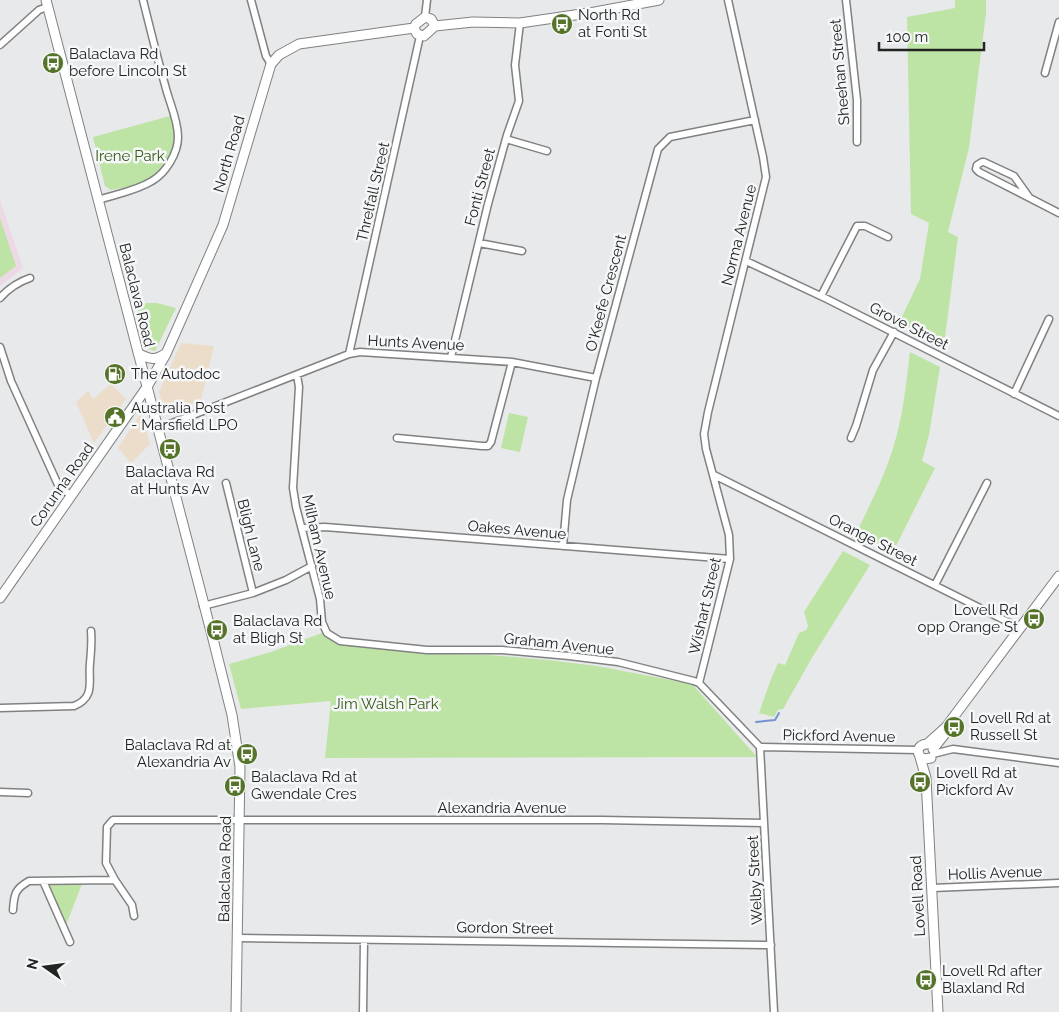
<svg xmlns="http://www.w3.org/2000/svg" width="1059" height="1012" font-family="Raleway,sans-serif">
	<rect width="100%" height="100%" fill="#e8e9ea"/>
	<path fill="#ecddca" d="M181,343L214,346L201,400L169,413L163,408L159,392Z
		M111,384L126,399L94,443L76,402L88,391L93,399Z
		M141,413L150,444L131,463L118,448Z"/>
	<path fill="#edd8e6" d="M0,200L23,268L0,286Z"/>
	<path fill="#bee4a5" d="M955,0H986V13L969,148L948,232L958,237L944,345L899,323L920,279L929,223L911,214L907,17L955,8Z
		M170,116C171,121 173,127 174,132C176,154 158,176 138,184C130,187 120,188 111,190L105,186L93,137Z
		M0,218L16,266L0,278Z
		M147,303H157L176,308L155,351L149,349L145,341L137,306Z
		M910,352L940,367L929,435L922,461L935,468L893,552L856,534C869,506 884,478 893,448C903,417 906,384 910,352Z
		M509,413L528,417L520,452L501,448Z
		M843,551L870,565L813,656L783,709L778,710L774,717L759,713L771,679L778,663L785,665L799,633L806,630L808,626L804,612Z
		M322,633L328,638L337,644L426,654L489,655L548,660L597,666L692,684L757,757L325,758L331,701L241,709L229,664L271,652Z
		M82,884L66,925L49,885Z"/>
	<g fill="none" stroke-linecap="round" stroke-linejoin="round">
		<path stroke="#7593d1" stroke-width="2" d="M756,722L775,720L779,713"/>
		<g stroke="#808182" stroke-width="9">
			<path id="street" d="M251,0L266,56L271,64
				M846,0L857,100V142
				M425,17L427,0
				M0,45L39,10L47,7
				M1045,73L1059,22
				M506,139L547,151
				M1029,197L1014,176L984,162H982L977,165L976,169L979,172L1059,213
				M98,200C116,194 136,191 152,181C166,173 178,153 178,137C178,119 169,102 165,85C157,57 150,28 143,0
				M479,243L522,251
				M746,261L827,299L1059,416
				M821,296L857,226H865L888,237
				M0,298C9,288 18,282 30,278
				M0,347L11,381L59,487L71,495
				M349,354L420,36
				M451,357L488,204L507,135L519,101L515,65L520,23
				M297,375L299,387L293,488L296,507L320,599L322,622L327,633L340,641L427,650H502L569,656L618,662L694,681L699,683L760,747
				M1014,394L1049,319
				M157,429L349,354L360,352L512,362L596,378
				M397,438L482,446H488L491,442L512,362
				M851,438L856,426L873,370L894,332
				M714,475L1020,628
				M226,483L253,593
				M302,528L325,527L730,559
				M563,546L567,500L596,378L658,149L670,137L755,120
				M935,585L987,483
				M203,606L253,593L286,580L312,566
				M699,683L730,559L729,535L706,449L704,434L708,412L766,177L763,157L728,0
				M0,708L74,706C96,697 88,681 90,663C91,652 92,642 91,631
				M760,747L774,1012
				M760,747L918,750
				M933,754L953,749L1059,763
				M0,792L28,793
				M43,881L70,942
				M932,888L1059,883
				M13,910C14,894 15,889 29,881L115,880
				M134,916L132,905L115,880L106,863L107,827L113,820H602L764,823
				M238,938L771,945
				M363,1012L364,940"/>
		</g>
		<g stroke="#808182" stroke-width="11">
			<path id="secondary" d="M46,0L213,639L232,715L240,767L236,1012
				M435,26L473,22L520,23L595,12L659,0
				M414,28L416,24L425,17L431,19L435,26
				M414,28L417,34L424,36L435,26
				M138,353C148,359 155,361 165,354
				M0,598L147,387L166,354L223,225L271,64L279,55L299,44L414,28
				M933,749L944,735L946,727L952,719L1059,576
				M920,757L926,778L938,1012
				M931,758L924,759C915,755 917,744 927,744L946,727"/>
		</g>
		<use href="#street" stroke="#fff" stroke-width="6"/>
		<use href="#secondary" stroke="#fff" stroke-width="9"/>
	</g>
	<defs>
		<g id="bus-disc" transform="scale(1.125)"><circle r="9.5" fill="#557329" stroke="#f5f7f8"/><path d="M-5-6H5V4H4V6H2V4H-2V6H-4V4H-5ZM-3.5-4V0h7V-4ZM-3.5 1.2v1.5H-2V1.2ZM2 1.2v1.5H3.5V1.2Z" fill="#fff"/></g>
		<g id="fuel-disc" transform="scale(1.125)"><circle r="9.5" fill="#557329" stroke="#f5f7f8"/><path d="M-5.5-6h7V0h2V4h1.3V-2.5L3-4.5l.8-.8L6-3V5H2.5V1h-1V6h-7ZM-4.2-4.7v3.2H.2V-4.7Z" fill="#fff"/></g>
		<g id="civic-disc" transform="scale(1.125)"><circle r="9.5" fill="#557329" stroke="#f5f7f8"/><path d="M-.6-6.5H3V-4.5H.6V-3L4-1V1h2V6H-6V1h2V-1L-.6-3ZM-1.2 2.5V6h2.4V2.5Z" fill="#fff"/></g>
	</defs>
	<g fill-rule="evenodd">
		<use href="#bus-disc" x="562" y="24"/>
		<use href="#bus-disc" x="53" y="63"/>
		<use href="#fuel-disc" x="115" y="374"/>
		<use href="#civic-disc" x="115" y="417"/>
		<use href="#bus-disc" x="170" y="449"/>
		<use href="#bus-disc" x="1034" y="619"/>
		<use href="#bus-disc" x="217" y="630"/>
		<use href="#bus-disc" x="954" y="727"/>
		<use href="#bus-disc" x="247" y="754"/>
		<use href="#bus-disc" x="920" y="782"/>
		<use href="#bus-disc" x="235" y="786"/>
		<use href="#bus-disc" x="926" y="980"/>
	</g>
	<g text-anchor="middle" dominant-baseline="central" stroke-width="5" stroke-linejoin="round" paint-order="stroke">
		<g font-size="15" fill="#222323" stroke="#f5f7f8" text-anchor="start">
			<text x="578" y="15">North Rd<tspan x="578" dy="17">at Fonti St</tspan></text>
			<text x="69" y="54">Balaclava Rd<tspan x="69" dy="17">before Lincoln St</tspan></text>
			<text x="131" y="374">The Autodoc</text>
			<text x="131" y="408">Australia Post<tspan x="131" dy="17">- Marsfield LPO</tspan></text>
			<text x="170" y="472" text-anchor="middle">Balaclava Rd<tspan x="170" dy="17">at Hunts Av</tspan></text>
			<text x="1018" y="610" text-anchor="end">Lovell Rd<tspan x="1018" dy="17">opp Orange St</tspan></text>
			<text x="233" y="621">Balaclava Rd<tspan x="233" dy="17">at Bligh St</tspan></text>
			<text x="970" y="718">Lovell Rd at<tspan x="970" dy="17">Russell St</tspan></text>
			<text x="231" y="745" text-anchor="end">Balaclava Rd at<tspan x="231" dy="17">Alexandria Av</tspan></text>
			<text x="936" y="773">Lovell Rd at<tspan x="936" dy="17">Pickford Av</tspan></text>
			<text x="251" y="777">Balaclava Rd at<tspan x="251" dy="17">Gwendale Cres</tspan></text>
			<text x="942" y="971">Lovell Rd after<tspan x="942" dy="17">Blaxland Rd</tspan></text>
		</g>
		<g font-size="15" fill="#222323" stroke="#f5f7f8">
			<text transform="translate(840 72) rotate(-95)">Sheehan Street</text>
			<text transform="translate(229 154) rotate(-74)">North Road</text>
			<text transform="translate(480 187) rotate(-75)">Fonti Street</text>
			<text transform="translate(373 192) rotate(-77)">Threlfall Street</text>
			<text transform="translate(739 235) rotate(-76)">Norma Avenue</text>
			<text transform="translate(606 293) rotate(-75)">O'Keefe Crescent</text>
			<text transform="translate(137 295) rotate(76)">Balaclava Road</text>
			<text transform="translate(909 326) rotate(27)">Grove Street</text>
			<text transform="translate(416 343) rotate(3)">Hunts Avenue</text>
			<text transform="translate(62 485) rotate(-55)">Corunna Road</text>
			<text transform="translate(517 530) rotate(5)">Oakes Avenue</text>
			<text transform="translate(251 535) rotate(76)">Bligh Lane</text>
			<text transform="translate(873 540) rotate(27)">Orange Street</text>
			<text transform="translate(319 547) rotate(77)">Milham Avenue</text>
			<text transform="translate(705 606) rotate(-77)">Wishart Street</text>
			<text transform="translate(559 644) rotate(6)">Graham Avenue</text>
			<text transform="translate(839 736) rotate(1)">Pickford Avenue</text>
			<text x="502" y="808">Alexandria Avenue</text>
			<text transform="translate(225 869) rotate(-89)">Balaclava Road</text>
			<text transform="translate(995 873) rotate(-2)">Hollis Avenue</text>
			<text transform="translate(755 880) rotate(-93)">Welby Street</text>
			<text transform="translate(918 896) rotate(-93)">Lovell Road</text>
			<text transform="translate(505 928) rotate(1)">Gordon Street</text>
		</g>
		<g font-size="15" fill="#355813" stroke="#f5f7f8">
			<text x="130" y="156">Irene Park</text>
			<text x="386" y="704">Jim Walsh Park</text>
		</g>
	</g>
	<g transform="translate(45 967) rotate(284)" stroke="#f5f7f8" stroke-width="4" paint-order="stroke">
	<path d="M0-4L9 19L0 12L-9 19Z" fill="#222323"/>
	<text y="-8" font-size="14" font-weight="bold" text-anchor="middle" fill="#222323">N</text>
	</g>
	<path d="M879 42v8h105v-8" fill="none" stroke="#222323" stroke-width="2.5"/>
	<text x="886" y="42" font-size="15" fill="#222323" stroke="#f5f7f8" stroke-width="4" paint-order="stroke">100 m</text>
</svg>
